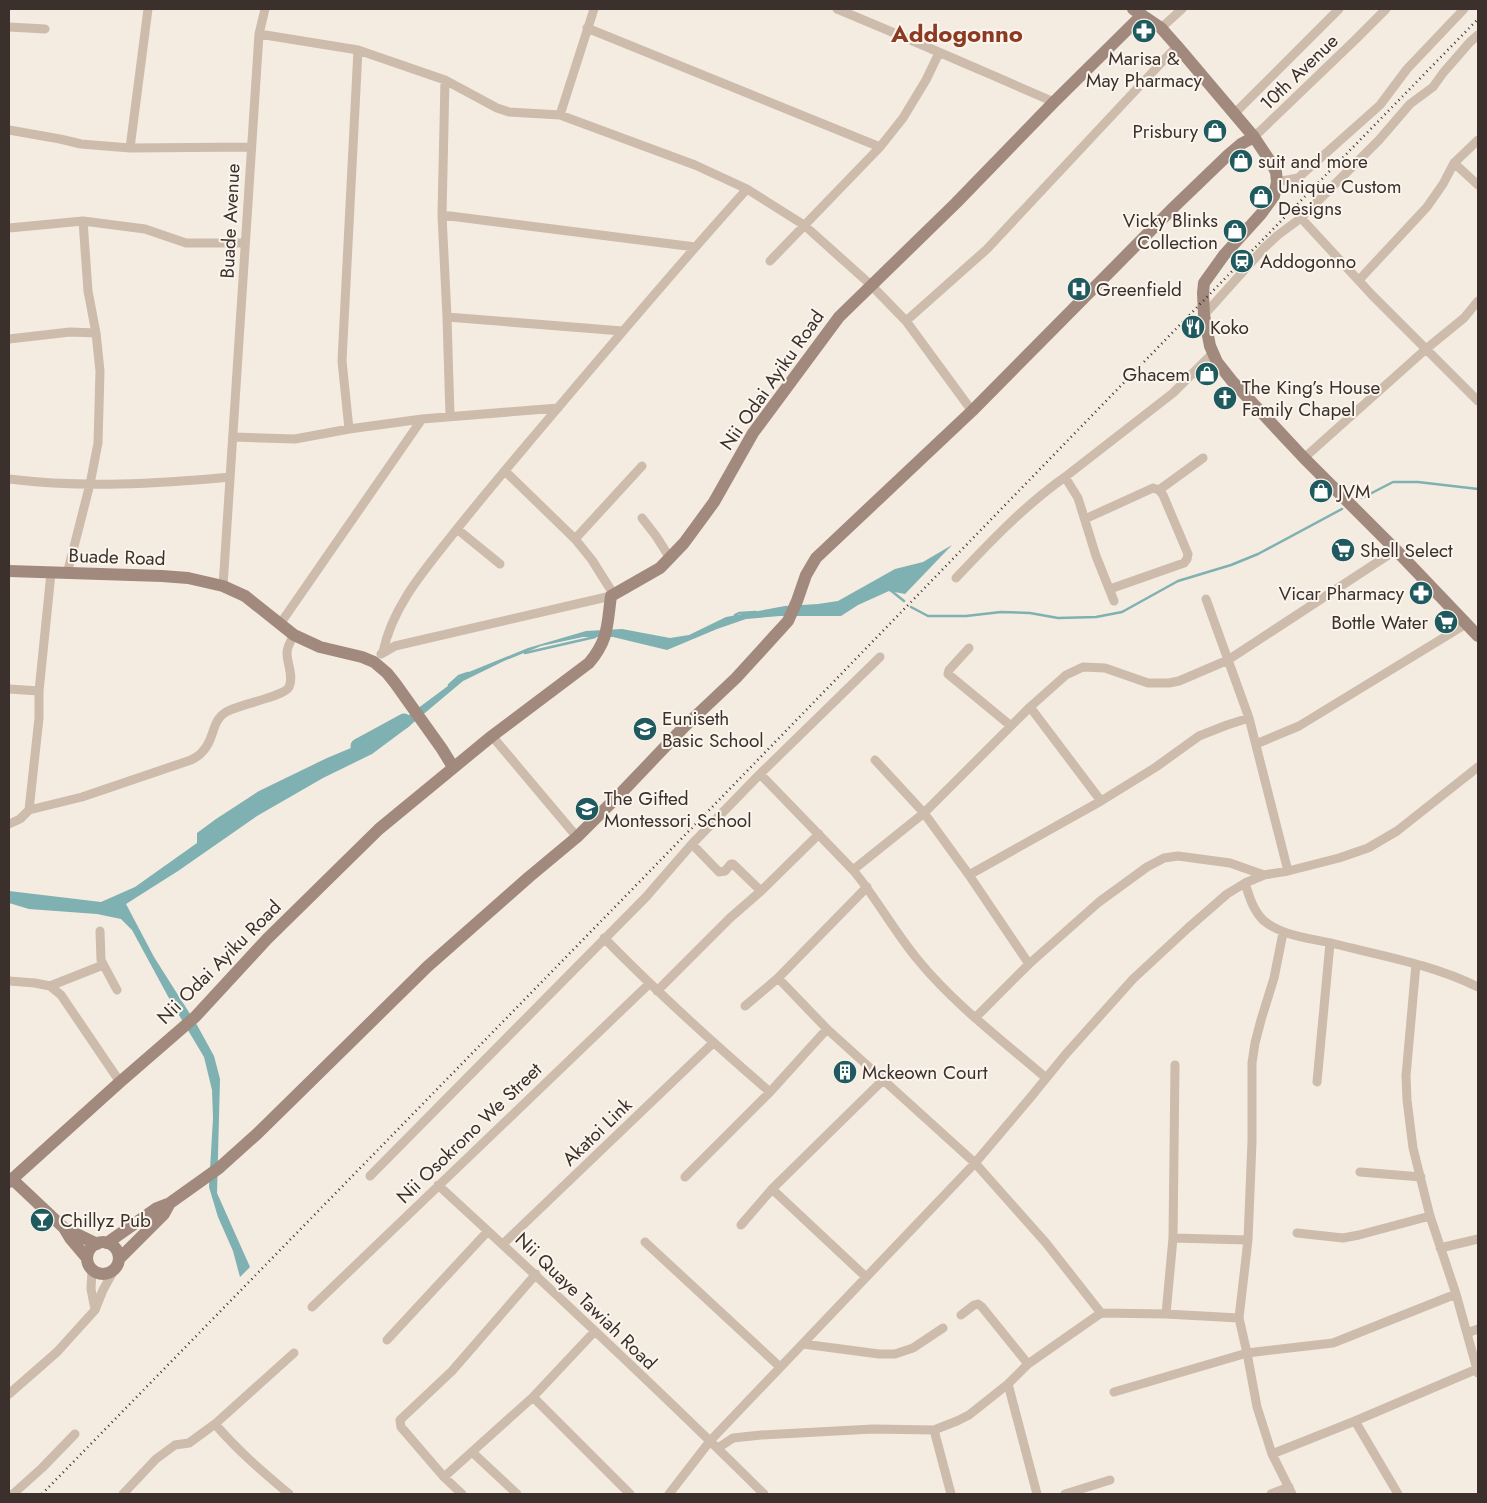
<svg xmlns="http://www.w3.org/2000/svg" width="1487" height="1503" font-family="Jost,sans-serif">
	<rect width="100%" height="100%" fill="#f4ebe1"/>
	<path fill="#7fb0b2" d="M952,545L905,594L889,591L858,605L841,616H780L746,619L717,629L667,650L613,637H583L541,646L504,661L463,681L407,728L372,754L323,778L257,816L178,871L126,904L154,957L197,1025L214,1056L220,1079L217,1193L250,1267L240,1277L233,1251L218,1217L209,1187L213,1118L212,1090L204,1057L170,1000L132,930L121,919L97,914L29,909L9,903V891L101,902L135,887L197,843V833L216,819L259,791L327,758L382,735L464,674L528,648L586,631L622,629L670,638L689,635L726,617L785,606L818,604L838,601L895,569L923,562Z"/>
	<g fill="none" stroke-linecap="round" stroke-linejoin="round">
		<path stroke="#7fb0b2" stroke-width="2.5" d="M1362,498L1393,482H1418L1478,489
			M889,589L904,601
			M911,607L928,616H966L1001,612L1030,613L1058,618L1096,617L1122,612L1178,581L1231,565L1258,554L1342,509
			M735,615L739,613L756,612
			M525,653L595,637
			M449,685L459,676L468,673"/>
		<path stroke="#7fb0b2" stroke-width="15" d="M358,746L404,721"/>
		<path stroke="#cdbbac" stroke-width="9" d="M837,9C910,39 982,71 1054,102
			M9,27L45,29
			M587,28L880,147
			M1161,28L1182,9
			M259,34L358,50L445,80L497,108L509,112L560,115L695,165L747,189L804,225L871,285L906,321L972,411
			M445,80L442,215L447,317L450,416
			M1234,114L1339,9
			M560,115L594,9
			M9,130L60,139L81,144L130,148L251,147
			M1254,137L1355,40L1386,9
			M130,148L148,9
			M1454,163L1478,185
			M1277,182L1298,178L1380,105L1407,69L1464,9
			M442,215L695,247
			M1301,218L1372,295L1478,401
			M9,228L83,221L145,229L186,243H245
			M770,261L880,147L903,118L926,80L939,53
			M1359,280L1427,207L1443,184L1454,163L1478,140
			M1204,315L1265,247L1278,235L1301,218L1379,140L1410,104L1433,87L1443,73L1470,42L1478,35
			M447,317L622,331
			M906,321L987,249L1177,46
			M9,339L70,332L96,333
			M349,429L342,361L358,50
			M234,437L295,439L349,429L422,419L558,408
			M1304,458L1426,349L1464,318L1478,301
			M505,471L575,539L592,560L614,595
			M9,479C82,488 157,484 230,477
			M1159,490L1203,458
			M642,518L656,536L670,558
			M1085,519L1153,488L1159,490L1163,495L1188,554L1187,559L1184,563L1110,589
			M457,529L500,564
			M575,539L642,466
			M67,574L90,484L98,443L100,371L96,333L88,291L83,221
			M956,578C990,542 1024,506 1065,477
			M223,586L259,34L265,9
			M1206,599L1249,718L1288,871
			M1114,601L1096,556L1078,498L1065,477L1173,393L1213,353
			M280,624L422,419
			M969,648L949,670L948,674L1011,726
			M383,652C392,608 422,573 449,539C475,506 502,474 529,442C601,357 672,272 747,189
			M381,654L395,646L611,596
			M9,689L39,691
			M1030,707L1101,801
			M492,736L577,837
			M1256,744L1299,726L1466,624
			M875,760L924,813L969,875L1029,964
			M760,774L853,870C877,899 894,931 918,960C955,1005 1002,1040 1046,1078
			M29,810L39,718V691L51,573
			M9,824L20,819L29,810L82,797L191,760C195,758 200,755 203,751C215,739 211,721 226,712C239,704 284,697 289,687C294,676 287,664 287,653C287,647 291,640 294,635
			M692,844L719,872L725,871L731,864H733L761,891
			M853,870L924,813L1030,707L1066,675L1083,667L1105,668L1148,683H1169L1179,681L1228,660L1396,550
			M969,875L1101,801L1156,767L1199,736L1227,725L1249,718
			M1245,883C1249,896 1253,910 1263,920C1283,937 1311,938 1335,944C1383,956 1434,965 1478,987
			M100,931L101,960L117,990
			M1283,933L1274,978L1261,1020L1255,1043L1252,1063V1141L1248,1240L1239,1318L1247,1353L1257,1407L1272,1454L1292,1494
			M604,938C657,992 712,1042 770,1092
			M1416,964L1406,1076L1407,1100L1413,1148L1430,1216L1456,1294L1478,1373
			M778,978L827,1029L975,1163L1046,1243L1101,1313
			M9,981L35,983L50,986L61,995L120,1082
			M50,986L103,965
			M657,991L730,918L761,891L819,834
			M745,1006L778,978L867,887
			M975,1018L1029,964L1099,902L1147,867L1164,858L1178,856L1230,863L1264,875
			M1317,1082L1330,943
			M1360,1172L1421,1177
			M370,1176L646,897L692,844L760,774L880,657
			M685,1177L770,1092L827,1029
			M438,1185C549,1287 658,1389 764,1494
			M772,1189L866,1277
			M741,1225L772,1189L883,1080
			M1297,1233L1343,1238L1359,1235L1430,1216
			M1173,1238L1248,1240
			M645,1242L780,1367
			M503,1244L713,1043
			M1440,1248L1478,1239
			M92,1270L91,1289L95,1309
			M312,1307L649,984
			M1166,1314L1173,1238L1175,1065
			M961,1315L974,1305L978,1304L982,1307L1028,1364
			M1467,1333L1478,1329
			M387,1340L488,1231
			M803,1344L879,1354H895L913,1348L943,1328
			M1008,1384L1037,1494
			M1114,1392L1247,1353L1333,1343L1456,1294
			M9,1394L57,1352L95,1310L103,1290L114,1270
			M533,1397L630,1494
			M1355,1421L1398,1494
			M215,1424C238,1451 263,1472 289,1494
			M934,1430L951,1494
			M718,1448L733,1438L761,1435L873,1429L934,1430L957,1421L969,1415L1008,1384L1028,1364L1101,1313L1166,1314L1239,1318
			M472,1452L517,1494
			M1272,1454L1355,1421L1477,1369
			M444,1477L533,1397L595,1331
			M13,1494L42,1468L75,1434
			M123,1494L156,1459L175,1445L189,1443L215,1424L294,1353
			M462,1494L444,1477L401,1427L400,1420L452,1371L536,1274
			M669,1494L710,1441L975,1163L1030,1098L1065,1055L1133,979L1188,928L1227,894L1245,883L1264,875L1288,871L1339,858L1368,848L1397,831L1478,767
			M1065,1494L1110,1480
			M1271,1494L1289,1487"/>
		<path stroke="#a18a7d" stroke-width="12" d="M1133,9L1161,28L1177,46L1254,137L1272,164L1276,172L1277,182L1274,196L1261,214L1224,255L1204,283L1203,293L1204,315L1210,346L1217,362L1232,381L1304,458L1396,550L1478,636
			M9,571L162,576L188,578L223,586L245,596L294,635L320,647L362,657L374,662L387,673L395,683L442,749L453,767
			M12,1179L64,1228L70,1238L87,1258
			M9,1182L120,1082L195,1017L267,939L379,829L492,736L589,663C609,639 607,625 611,596L660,568L684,543L714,502L753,433L839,317L956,203L1054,102L1142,15
			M64,1228L97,1244
			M87 1258a16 16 0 1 1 32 0a16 16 0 1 1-32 0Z
			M107,1243L157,1208L170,1203L219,1168L258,1133L427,967L529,877L577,837L622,792L683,728L736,678L788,621L797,601L806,575L816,558L972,411L1174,207L1228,155L1241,144L1254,137
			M119,1259L164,1214L170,1203"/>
		<path stroke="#3b302b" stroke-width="2.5" stroke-dasharray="1 4" stroke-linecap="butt" d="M42,1494L651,870L1204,300L1478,19"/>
	</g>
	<defs>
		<g id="pharmacy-disc" transform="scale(1.25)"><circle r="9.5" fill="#1f5a5e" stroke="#fbf5ee"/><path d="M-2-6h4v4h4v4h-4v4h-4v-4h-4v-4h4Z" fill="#fff"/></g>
		<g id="shop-disc" transform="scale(1.25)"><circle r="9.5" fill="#1f5a5e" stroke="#fbf5ee"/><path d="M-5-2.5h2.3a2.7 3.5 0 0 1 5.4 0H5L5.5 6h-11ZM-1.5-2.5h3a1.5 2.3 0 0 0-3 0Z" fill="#fff"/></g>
		<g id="station-disc" transform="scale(1.25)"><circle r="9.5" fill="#1f5a5e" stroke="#fbf5ee"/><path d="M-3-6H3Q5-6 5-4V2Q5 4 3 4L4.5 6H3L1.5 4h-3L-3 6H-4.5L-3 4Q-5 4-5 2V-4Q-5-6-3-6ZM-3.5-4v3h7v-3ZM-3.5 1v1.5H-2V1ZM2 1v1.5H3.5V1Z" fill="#fff"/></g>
		<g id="hospital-disc" transform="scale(1.25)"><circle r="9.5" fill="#1f5a5e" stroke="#fbf5ee"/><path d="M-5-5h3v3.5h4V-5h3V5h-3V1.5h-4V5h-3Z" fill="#fff"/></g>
		<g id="restaurant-disc" transform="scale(1.25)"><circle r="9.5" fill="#1f5a5e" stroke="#fbf5ee"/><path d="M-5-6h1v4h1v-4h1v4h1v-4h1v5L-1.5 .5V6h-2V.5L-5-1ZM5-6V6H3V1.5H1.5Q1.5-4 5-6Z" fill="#fff"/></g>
		<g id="church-disc" transform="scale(1.25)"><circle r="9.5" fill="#1f5a5e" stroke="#fbf5ee"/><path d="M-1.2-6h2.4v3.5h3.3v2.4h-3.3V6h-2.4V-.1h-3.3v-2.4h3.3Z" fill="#fff"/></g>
		<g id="supermarket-disc" transform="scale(1.25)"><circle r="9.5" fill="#1f5a5e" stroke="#fbf5ee"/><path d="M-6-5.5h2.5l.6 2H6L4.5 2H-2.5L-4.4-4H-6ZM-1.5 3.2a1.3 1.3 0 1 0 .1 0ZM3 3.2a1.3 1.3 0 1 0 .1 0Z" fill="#fff"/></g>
		<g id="school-disc" transform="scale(1.25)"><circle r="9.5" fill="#1f5a5e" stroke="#fbf5ee"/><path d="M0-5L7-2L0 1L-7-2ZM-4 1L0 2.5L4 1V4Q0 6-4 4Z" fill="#fff"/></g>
		<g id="building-disc" transform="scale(1.25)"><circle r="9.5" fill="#1f5a5e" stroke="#fbf5ee"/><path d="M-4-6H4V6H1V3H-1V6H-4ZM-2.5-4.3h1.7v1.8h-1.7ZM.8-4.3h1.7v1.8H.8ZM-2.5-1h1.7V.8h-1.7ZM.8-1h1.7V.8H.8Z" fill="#fff"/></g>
		<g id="bar-disc" transform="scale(1.25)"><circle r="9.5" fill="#1f5a5e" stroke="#fbf5ee"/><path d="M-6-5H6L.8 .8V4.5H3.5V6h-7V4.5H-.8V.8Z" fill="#fff"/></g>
	</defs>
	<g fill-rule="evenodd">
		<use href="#pharmacy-disc" x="1144" y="31"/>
		<use href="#shop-disc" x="1215" y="131"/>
		<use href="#shop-disc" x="1241" y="161"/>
		<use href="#shop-disc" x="1261" y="197"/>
		<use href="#shop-disc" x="1235" y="231"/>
		<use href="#station-disc" x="1242" y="261"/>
		<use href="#hospital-disc" x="1079" y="289"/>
		<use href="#restaurant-disc" x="1193" y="327"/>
		<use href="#shop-disc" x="1207" y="374"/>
		<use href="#church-disc" x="1225" y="398"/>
		<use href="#shop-disc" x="1321" y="491"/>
		<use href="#supermarket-disc" x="1343" y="550"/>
		<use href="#pharmacy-disc" x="1421" y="593"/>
		<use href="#supermarket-disc" x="1446" y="622"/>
		<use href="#school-disc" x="645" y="729"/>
		<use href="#school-disc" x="587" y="809"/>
		<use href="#building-disc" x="845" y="1072"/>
		<use href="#bar-disc" x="42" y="1220"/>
	</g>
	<g text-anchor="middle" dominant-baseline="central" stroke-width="4" stroke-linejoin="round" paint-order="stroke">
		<g font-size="19" fill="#3b302b" stroke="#fbf5ee" text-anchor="start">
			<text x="1144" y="58" text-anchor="middle">Marisa &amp;<tspan x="1144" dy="22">May Pharmacy</tspan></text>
			<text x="1198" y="131" text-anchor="end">Prisbury</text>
			<text x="1258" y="161">suit and more</text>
			<text x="1278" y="186">Unique Custom<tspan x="1278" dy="22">Designs</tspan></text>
			<text x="1218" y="220" text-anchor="end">Vicky Blinks<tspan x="1218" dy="22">Collection</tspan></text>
			<text x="1260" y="261">Addogonno</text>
			<text x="1096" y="289">Greenfield</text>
			<text x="1210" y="327">Koko</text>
			<text x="1190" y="374" text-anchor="end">Ghacem</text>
			<text x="1242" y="387">The King’s House<tspan x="1242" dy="22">Family Chapel</tspan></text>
			<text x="1338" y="491">JVM</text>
			<text x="1360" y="550">Shell Select</text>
			<text x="1404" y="593" text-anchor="end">Vicar Pharmacy</text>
			<text x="1428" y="622" text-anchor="end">Bottle Water</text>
			<text x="662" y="718">Euniseth<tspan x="662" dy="22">Basic School</tspan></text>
			<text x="604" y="798">The Gifted<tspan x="604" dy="22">Montessori School</tspan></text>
			<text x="862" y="1072">Mckeown Court</text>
			<text x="60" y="1220">Chillyz Pub</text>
		</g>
		<g font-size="19" fill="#3b302b" stroke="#fbf5ee">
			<text transform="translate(1299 72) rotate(-44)">10th Avenue</text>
			<text transform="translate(230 221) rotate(-87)">Buade Avenue</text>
			<text transform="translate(772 380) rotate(-55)">Nii Odai Ayiku Road</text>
			<text transform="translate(117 557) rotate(2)">Buade Road</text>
			<text transform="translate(219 962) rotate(-45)">Nii Odai Ayiku Road</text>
			<text transform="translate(597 1132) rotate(-44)">Akatoi Link</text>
			<text transform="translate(469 1133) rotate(-44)">Nii Osokrono We Street</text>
			<text transform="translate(586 1301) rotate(44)">Nii Quaye Tawiah Road</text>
		</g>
		<g font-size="24" font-weight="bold" fill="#8c3b22" stroke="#fbf5ee">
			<text x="957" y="33">Addogonno</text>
		</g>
	</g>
	<rect width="1487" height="1503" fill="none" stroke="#3b302b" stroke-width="20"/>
</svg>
